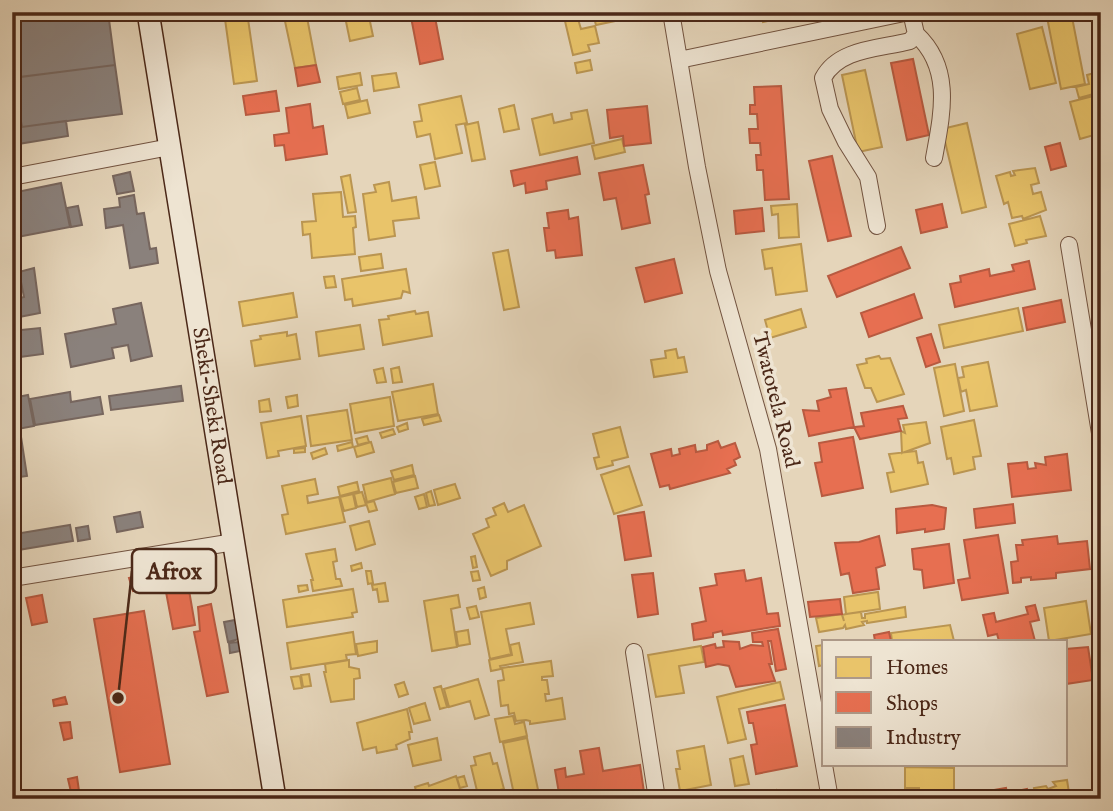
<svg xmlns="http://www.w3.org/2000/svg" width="1113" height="811" font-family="'IM FELL English',serif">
	<rect width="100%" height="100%" fill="#e5d5ba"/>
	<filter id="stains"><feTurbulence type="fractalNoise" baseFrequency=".00286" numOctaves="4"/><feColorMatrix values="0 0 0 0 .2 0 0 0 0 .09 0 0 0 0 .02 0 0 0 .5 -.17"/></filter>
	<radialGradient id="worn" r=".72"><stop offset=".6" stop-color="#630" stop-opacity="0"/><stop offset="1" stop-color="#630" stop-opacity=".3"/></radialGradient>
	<path fill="#e9c46a" stroke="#ba9551" stroke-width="2" d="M224,12H247L257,81L234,84Z
		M283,12H306L316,65L295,68Z
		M344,12H368L373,36L350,41Z
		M568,12H583L578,19L581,29L595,26L599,43L588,45L590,51L573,55L564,17L569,16Z
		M585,12H624L625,19L596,25L594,18L586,19Z
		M761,12H789L790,16L763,22Z
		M1046,12H1071L1085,84L1061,89Z
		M1042,27L1056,83L1030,89L1017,34Z
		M590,60L592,70L577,73L575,63Z
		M865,70L882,147L858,152L842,75Z
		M1098,72L1101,92L1079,98L1076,87L1089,84L1087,75Z
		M360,73L362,85L339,89L337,77Z
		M396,73L399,87L374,91L372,76Z
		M357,88L360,100L343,104L340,92Z
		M1101,94V133L1080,139L1070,102Z
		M461,96L467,123L456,125L462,153L435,159L430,134L417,137L414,122L422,121L419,105Z
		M367,100L370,113L348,118L345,105Z
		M514,105L519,129L504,132L499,109Z
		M587,110L594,143L540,155L532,119L552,114L554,123L572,119L571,113Z
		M478,122L485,159L472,161L465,125Z
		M967,123L986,207L962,213L942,129Z
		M622,139L625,152L595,159L592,146Z
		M435,162L440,186L425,189L420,165Z
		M1035,168L1039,183L1031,185L1033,194L1041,192L1046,210L1023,219L1022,216L1012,218L1008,202L1004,204L996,176L1010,172L1011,176L1015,175L1013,171Z
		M350,175L356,212L348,213L341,177Z
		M389,182L392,201L416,197L419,218L393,221L395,236L369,240L363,194L376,192L374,185Z
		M341,192L343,217L355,216L356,227L353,228L355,254L312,258L310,234L303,235L302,222L316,221L313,194Z
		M797,204L799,237L779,238L778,214L772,215L771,206Z
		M1040,216L1046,236L1026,240L1027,243L1015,246L1009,224Z
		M801,244L807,291L776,295L772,268L765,269L762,250Z
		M508,250L519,307L504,310L493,253Z
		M381,254L383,268L361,271L359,257Z
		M406,269L410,293L403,291L401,298L353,306L352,299L345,300L342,279Z
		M334,276L336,287L326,288L324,277Z
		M293,293L297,317L243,326L239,302Z
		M1018,308L1023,331L944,348L939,325Z
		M801,309L806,327L770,338L765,320Z
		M415,311L416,314L428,312L432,336L383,345L379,320L389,319L388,316Z
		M360,325L364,349L319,356L316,332Z
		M287,332V336L296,334L300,359L255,366L251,341L261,339L260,336Z
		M676,349L678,358L684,357L687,372L654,377L651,360L666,358L665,351Z
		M879,356L881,359L890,358L904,394L877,402L871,388H865L857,365L867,363L866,359Z
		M988,362L997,406L970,411L966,390L961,392L958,378L964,377L962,367Z
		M955,364L964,411L944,416L934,368Z
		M399,367L402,382L393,383L391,369Z
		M383,368L386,382L377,383L374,370Z
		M433,384L438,414L398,421L392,392Z
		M297,395L298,406L288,408L286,397Z
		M390,397L394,426L355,433L350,404Z
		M269,399L271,411L260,412L259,401Z
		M347,410L352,440L311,446L307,416Z
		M439,415L441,421L424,425L422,419Z
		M301,416L306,446L278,451L279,456L267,458L261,423Z
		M974,420L981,456L973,457L975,469L954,474L951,458L947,459L941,427Z
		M926,422L930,443L902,453L901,431L905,433L903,425Z
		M407,423L408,429L399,432L397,427Z
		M620,427L628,457L612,461L613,465L597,469L594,458L599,457L593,434Z
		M393,429L395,434L382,438L380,433Z
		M367,436L369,442L358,445L356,439Z
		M352,442L353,447L338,451L337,446Z
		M371,442L374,452L357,457L354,447Z
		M305,448V452L294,453V449Z
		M325,448L327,454L313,459L311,453Z
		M916,451L918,463L923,462L928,484L891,492L887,473L894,472L889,454Z
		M412,465L414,475L394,480L391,471Z
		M629,466L642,505L614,514L601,475Z
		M415,476L418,488L396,493L393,482Z
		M391,478L395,494L367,502L363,485Z
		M315,479L318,494L307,496L308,503L339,497L345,522L286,534L282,515L288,514L282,486Z
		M357,482L359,491L340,496L338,487Z
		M455,484L460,498L438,505L434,490Z
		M431,491L435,505L429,506L426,493Z
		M362,492L366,505L357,507L354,494Z
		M353,494L356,508L344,511L340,497Z
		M424,494L427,507L419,509L415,497Z
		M374,501L377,510L369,512L366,503Z
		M504,503L508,512L524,505L541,546L507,561V569L491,576L473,534L489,527L486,519L496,515L493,508Z
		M369,521L375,544L356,550L350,526Z
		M335,549L337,561L333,562L336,579H340L342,586L313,591L311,580H313L306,554Z
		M475,556L477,567L473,568L471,557Z
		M361,563L362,568L352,571L351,566Z
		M366,571H371L373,583L368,584Z
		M478,571L480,580L473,581L471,572Z
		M385,583L388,601L379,602L377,589L373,590L372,585Z
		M307,585L308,590L299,592L298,586Z
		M484,587L486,597L480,599L478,589Z
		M353,589L357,612L352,613L353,617L287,627L283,600Z
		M878,592L880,609L846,614L844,597Z
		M458,595L460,607L451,609L457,647L432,651L424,601Z
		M1086,601L1091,634L1049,641L1044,608Z
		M530,603L534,624L506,629L511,654L490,659L481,612Z
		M476,606L479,617L470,619L467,608Z
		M905,607L906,617L867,623V621L862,622L864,625L846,629L845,625L843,628L819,632L816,618L842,614L844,621L842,615L846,614L861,612L862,618H865V614Z
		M950,625L954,641H892L891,633Z
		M468,630L470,644L458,646L456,632Z
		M353,632L356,654L346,655L347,660L291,669L287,643Z
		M377,641V652L358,656L356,644Z
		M519,643L523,662L500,666L501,669L491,671L489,660L512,655L510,645Z
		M824,645V665L819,666L816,646Z
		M701,646L704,662L679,666L684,693L656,697L648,655Z
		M349,660V667L359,669L360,678L354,679V699L331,702L324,672H326L325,664Z
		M551,661L553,676L542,677V680H547L549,694H545L546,701L562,698L565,719L530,724V721L526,720L516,721L514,713L509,714L508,705L501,706L498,681L504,680L502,668Z
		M309,674L311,686L303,687L301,675Z
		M300,676L302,688L294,689L291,677Z
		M478,679L489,715L475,719L470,701L449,707L444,689Z
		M404,682L408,694L399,697L395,685Z
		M780,682L784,699L739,709L746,739L728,743L717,697Z
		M441,686L447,707L440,709L434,688Z
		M425,703L430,720L414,724L409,708Z
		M407,709L412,732H409L410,739L396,745L397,749L377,753L376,747L363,750L357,723Z
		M513,716L515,724L524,722L527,736L500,742L495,719Z
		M437,738L441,760L413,766L408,745Z
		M527,738L540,799H515L503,743Z
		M704,746L711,785L680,791L676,769H680L677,751Z
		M490,753L493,764L497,763L504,789L478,795L471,766L476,765L474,757Z
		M743,756L749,784L735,786L730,759Z
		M905,767L954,768V791H974V799H919V788H905Z
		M456,776L463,799H387V797L402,792L403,795L416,791L415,787L428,783L429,786Z
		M464,776L467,786L460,788L457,778Z
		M1067,780L1070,799H1036L1034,788L1046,786L1048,789L1056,786L1053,782Z
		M776,790L778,799H746L745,796Z"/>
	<path fill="#e76f51" stroke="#b85a40" stroke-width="2" d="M410,12H434L443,59L420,64Z
		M913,59L929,135L907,140L891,63Z
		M316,65L320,82L298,86L295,68Z
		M781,86L789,199L765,200L763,170H757L756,155H761L760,143H750L749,129H758L757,114H750V105H755L754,87Z
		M276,91L279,111L246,115L243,96Z
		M310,104L313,128L323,126L327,154L286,160L284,145L275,146L274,135L289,133L286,108Z
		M647,106L651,143L624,146L623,136L610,138L607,110Z
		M1060,143L1066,166L1051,170L1045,147Z
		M832,156L851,236L828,241L809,161Z
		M577,157L580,174L546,181L547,189L526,193L525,183L514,186L511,171Z
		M643,165L649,194L645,195L650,223L622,229L616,198L604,200L599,173Z
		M942,204L947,227L921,233L916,210Z
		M762,208L764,231L736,234L734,211Z
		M568,210L569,219L578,217L582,255L556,258L555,250L547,251L544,228H549L547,213Z
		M1101,238V258L1094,240Z
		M901,247L910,268L837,297L828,276Z
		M674,259L682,293L645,302L636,268Z
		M1029,261L1035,289L955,307L950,284L961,282L960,276L989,269L990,276L1014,271L1012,265Z
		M914,294L922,318L869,337L861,313Z
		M1061,300L1065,322L1027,330L1023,308Z
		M931,334L940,362L926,367L917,338Z
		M846,388L854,427L809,436L803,410L819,411L817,401L831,397L829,390Z
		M903,406L907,418L898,419L901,431L860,439L854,427L864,426L861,413Z
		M853,437L863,488L822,496L815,463L822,462L819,443Z
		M718,441L721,448L735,443L740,457L734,460L736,465L727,469L730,473L670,489L669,485L660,487L651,454L671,449L672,456L680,454L679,449L695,445L696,452L707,450V445Z
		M1067,454L1071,490L1012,497L1008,464L1027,462L1028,469L1036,468L1035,463L1046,465L1045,457Z
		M1013,504L1015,523L976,528L974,509Z
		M932,505L946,508L944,529L925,532V529L897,533L896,509Z
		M644,512L651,556L625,560L618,516Z
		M998,535L1008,593L962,600L958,580L970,578L964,540Z
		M879,536L885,565L876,568L879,589L853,593L849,573L841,575L835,543L859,542Z
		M1057,536L1058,544L1087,541L1090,569L1056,573V578L1031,580V577L1021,578V582L1013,583L1011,562L1018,561L1016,545H1023L1022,540Z
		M949,544L954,583L924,588L922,570L914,569L912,549Z
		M744,570L746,581L761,578L767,614L778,613L780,626L723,635L722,631L713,633V637L694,640L692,624L706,621L700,588L717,585L715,574Z
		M150,573L153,586L133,591L129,578Z
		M186,573L195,625L173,629L163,576Z
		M653,573L658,614L638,617L632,575Z
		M42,595L47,622L32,625L26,598Z
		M840,599L842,614L810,617L808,602Z
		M211,604L228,692L207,696L194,632L200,631L198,607Z
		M1035,605L1039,620L1030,622L1035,641H999L997,634L988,636L983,615L994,613L996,622L1028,614L1026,607Z
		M144,611L170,764L120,772L94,619Z
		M778,629L786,669L776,671L771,641H768L772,664H769L775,681L736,687L729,666L718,664L706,667L703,647L715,644L716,648L724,647L723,641L739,642L740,649L751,645L763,646L762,642H753L752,633Z
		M889,632L891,641H875L874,635Z
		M1088,647L1093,680L1066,684V649Z
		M65,697L67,704L54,706L53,700Z
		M785,705L797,766L756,774L751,745L757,744L753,723H749L747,712Z
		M70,722L72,738L64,740L60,723Z
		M599,748L603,771L640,765L644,792L619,797V799H560L555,770L565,768L566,777L584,774L580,751Z
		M77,777L79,791L71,792L68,779Z
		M1006,788L1007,793L1027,789L1029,799H989L988,791Z"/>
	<path fill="#8a817c" stroke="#77665e" stroke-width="2" d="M12,12H108L115,65L12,78Z
		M115,65L122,114L22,127L20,116L14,117L12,78Z
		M12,117L22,127L66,121L68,136L12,145Z
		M130,172L134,191L117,194L113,176Z
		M61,183L70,227L12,238V193Z
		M134,195L137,214L144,213L150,249L156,248L158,263L130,268L123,225L106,228L104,209L120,207L119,198Z
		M78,206L82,225L71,227L67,208Z
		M34,268L40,313L19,317L18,312L12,313V303L16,302V299L24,297L19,272Z
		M141,303L152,356L131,361L128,345L112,348L114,358L71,367L65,334L116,324L113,309Z
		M40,328L43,354L12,358V331Z
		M181,386L183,401L111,410L109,396Z
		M70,392L71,402L100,397L103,414L35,425L30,399Z
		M28,395L34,426L12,430V398Z
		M21,437L27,476L12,478V438Z
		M140,512L143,527L117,532L114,517Z
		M70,525L73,541L18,550L15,534Z
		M88,526L90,539L78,541L76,528Z
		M235,620L239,639L228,642L224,622Z
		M238,642L240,651L230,653L229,643Z"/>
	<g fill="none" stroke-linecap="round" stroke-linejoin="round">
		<g stroke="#725340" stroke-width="18">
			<path id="street" d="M671,12L697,167L718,271L768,449L830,799
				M916,34C953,68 942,114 934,158
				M679,60L909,12
				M12,177L170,147
				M877,226L868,177L846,142L830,109L823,78C839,48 880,49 910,41L916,34L911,12
				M1069,245L1101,439
				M12,578L234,542
				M634,652L657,799"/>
		</g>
		<g stroke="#4b2818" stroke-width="24">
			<g id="secondary">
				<path id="s1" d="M148,12L275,799"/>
			</g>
		</g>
		<use href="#street" stroke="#eee4d2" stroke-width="16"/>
		<use href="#secondary" stroke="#eee4d2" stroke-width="21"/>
	</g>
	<g text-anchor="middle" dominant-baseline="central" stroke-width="7" stroke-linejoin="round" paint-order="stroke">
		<g font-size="21" fill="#4b2818" stroke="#eee4d2">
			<text transform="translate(775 400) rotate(76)">Twatotela Road</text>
			<text stroke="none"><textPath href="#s1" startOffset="399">Sheki-Sheki Road</textPath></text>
		</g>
	</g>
	<path fill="none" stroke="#4b2818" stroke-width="2.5" d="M118 698L132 571"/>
	<circle fill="#4b2818" stroke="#eee4d2" stroke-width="2.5" cx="118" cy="698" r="7"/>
	<rect fill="#eee4d2" stroke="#4b2818" stroke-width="2.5" x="132" y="549" width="84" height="44" rx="7"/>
	<g font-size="23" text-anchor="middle" font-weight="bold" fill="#4b2818">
		<text x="174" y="579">Afrox</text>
	</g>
	<rect width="1113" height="811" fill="none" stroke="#e5d5ba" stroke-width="42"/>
	<rect x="14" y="14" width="1085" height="783" fill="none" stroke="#4b2818" stroke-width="3.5"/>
	<rect x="21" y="21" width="1071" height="769" fill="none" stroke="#4b2818" stroke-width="2"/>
	<rect x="822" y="640" width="245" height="126" fill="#eee4d2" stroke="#ad9988" stroke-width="2"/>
	<rect x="836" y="657" width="35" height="21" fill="#e9c46a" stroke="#ad9988" stroke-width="2"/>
	<text x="886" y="674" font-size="21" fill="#4b2818">Homes</text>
	<rect x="836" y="692" width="35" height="21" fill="#e76f51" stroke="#ad9988" stroke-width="2"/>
	<text x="886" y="710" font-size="21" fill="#4b2818">Shops</text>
	<rect x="836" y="727" width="35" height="21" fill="#8a817c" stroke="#ad9988" stroke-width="2"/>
	<text x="886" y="744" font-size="21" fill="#4b2818">Industry</text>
	<rect width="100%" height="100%" filter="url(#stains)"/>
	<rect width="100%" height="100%" fill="url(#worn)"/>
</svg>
